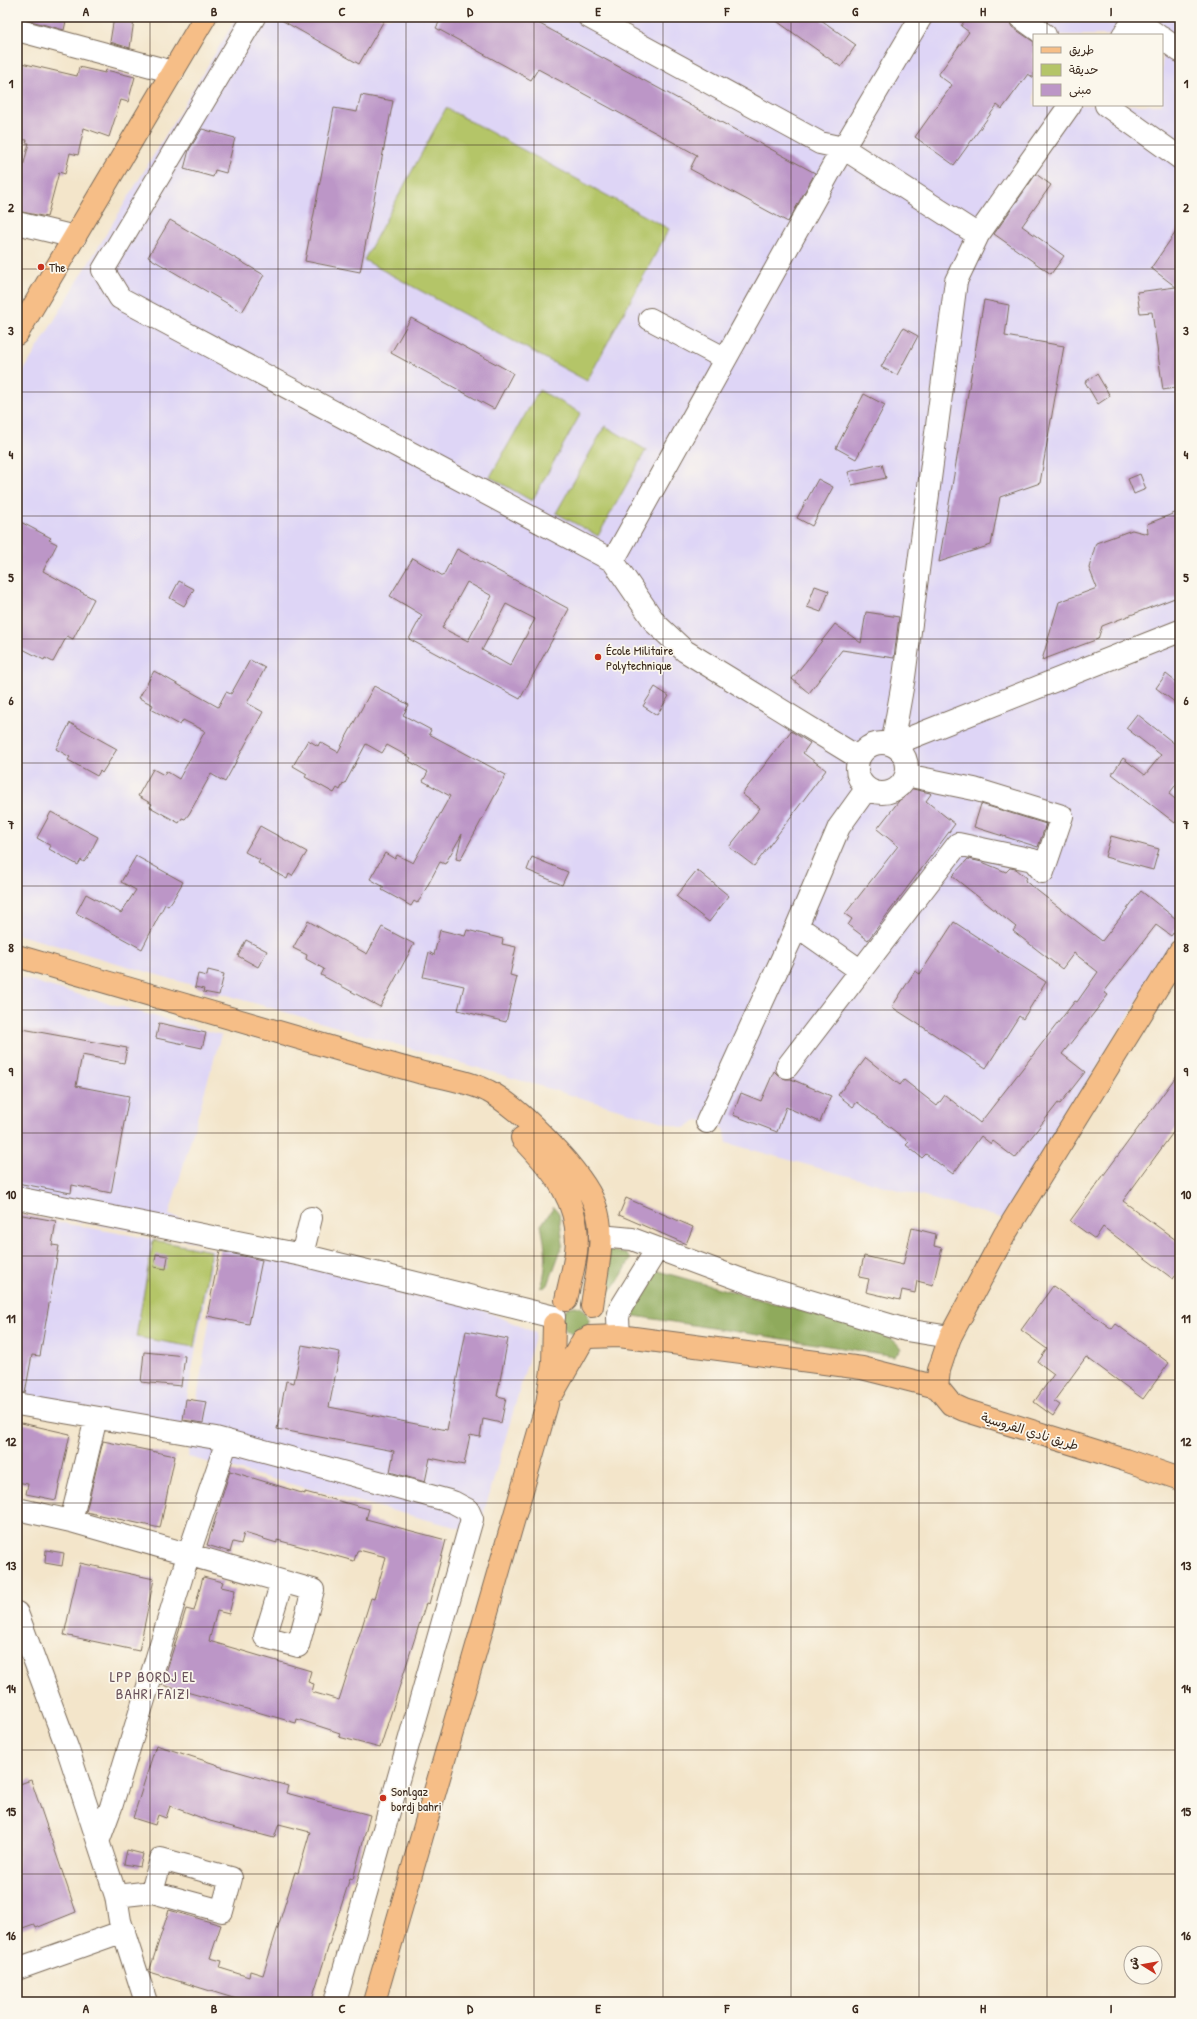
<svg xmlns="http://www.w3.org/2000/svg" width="1197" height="2019" font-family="'Patrick Hand','Playpen Sans Arabic',sans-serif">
	<rect width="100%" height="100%" fill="#fbf7ec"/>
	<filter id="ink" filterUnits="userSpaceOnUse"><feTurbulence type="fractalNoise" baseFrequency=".025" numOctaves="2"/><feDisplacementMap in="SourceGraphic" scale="8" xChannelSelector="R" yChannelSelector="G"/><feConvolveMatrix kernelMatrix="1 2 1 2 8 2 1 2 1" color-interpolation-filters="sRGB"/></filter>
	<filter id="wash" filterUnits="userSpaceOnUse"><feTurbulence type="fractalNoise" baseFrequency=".012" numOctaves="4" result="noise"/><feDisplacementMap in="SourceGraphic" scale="16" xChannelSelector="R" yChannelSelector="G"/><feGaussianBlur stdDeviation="0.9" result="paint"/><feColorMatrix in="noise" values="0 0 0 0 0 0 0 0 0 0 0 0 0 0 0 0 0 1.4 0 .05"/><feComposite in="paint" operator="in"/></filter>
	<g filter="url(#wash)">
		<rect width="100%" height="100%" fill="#f3e5ca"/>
		<path fill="#ded5f6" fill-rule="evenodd" d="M237,17H1180V931L1005,1219L727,1143L724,1129L707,1122L697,1120L684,1128L17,934V382ZM1034,35H1162V105H1034Z
			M17,977L221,1035L169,1215L481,1309L536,1333L478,1533L188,1457L221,1246L17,1211Z
			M17,1215L214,1250L182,1425L17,1395Z"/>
		<path fill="#b4c568" stroke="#787843" d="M446,108L669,229L587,381L364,260Z
			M539,390L581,413L532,501L490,477Z
			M605,426L646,450L598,536L556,513Z
			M153,1240L211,1251L194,1347L136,1337Z"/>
		<path fill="#8faa5c" stroke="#656a3d" d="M554,1207L559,1213L563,1244L548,1285L541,1288C548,1261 546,1251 541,1225Z
			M604,1249L626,1254L631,1259C623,1271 616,1292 600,1296Z
			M658,1271L881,1333C888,1337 897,1341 901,1349L894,1356L634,1316L633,1311L655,1272Z
			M561 1320a14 14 0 1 1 28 0a14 14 0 1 1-28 0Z"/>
		<g id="blocks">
			<path fill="#bc96c7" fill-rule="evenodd" d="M27,17H67L64,30L27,20Z
				M114,17L134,20L130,48L110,42Z
				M276,17H386L359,64Z
				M442,17H527L815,173L788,222L690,169L697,155L538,69L531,80L436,28Z
				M771,17H817L856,45L841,67Z
				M967,17L1008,18L1012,27L1034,42V78L1028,74L1002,109L997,105L954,165L915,137L952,85L938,75L969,32L961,26Z
				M17,62L77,76L79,67L105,73L106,70L135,77L128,102L121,100L109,137L84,128L78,155L70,153L65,174L59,172L47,217L17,211V191L29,143H26L27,140L17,139Z
				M361,95L393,101L360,272L305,261L334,108L357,112Z
				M202,129L235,138L226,173L215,170L213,177L184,169L189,150Z
				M1036,174L1051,185L1022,226L1064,256L1051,274L994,234Z
				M170,220L264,275L242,312L148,257Z
				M1180,226V387L1163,390L1152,312L1140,313L1137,292L1176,287L1151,268Z
				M984,300L1009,305L1005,336L1064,346L1040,483L1000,497L991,545L939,562Z
				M411,318L513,373L494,409L391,353Z
				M903,328L918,336L897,375L881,367Z
				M1097,374L1110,396L1098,404L1085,382Z
				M864,394L885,405L856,459L836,448Z
				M882,464L886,478L852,485L848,472Z
				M1140,474L1146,489L1134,494L1128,479Z
				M818,479L833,487L812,526L797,518Z
				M1180,511V596L1102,626L1098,639L1042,660L1059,602L1097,588L1089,568L1096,543L1132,530L1148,534L1147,524Z
				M17,520L51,538L49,540L57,544L43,571L94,599L73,639L67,636L53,662L45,658L44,660L17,646Z
				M457,549L569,609L520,699L409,639L422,615L390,596L413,558L443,576ZM467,582L492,596L468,641L442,628ZM506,604L535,619L510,666L482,650Z
				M179,581L194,589L184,606L170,598Z
				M815,586L829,591L821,612L807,607Z
				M866,612L899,617L894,658L842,650L809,693L792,679L835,624L861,643Z
				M250,660L265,668L247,703L263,712L225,782L211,774L189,814L185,819L182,818L179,823L150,807L152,804L138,796L153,769L164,775L166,771L179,779L205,731L183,720L180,725L151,709L153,705L139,698L154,671L218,707L226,692L231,694Z
				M1166,674L1180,685V706L1156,688Z
				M374,686L409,705L403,715L431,730L429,734L506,775L460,860L456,859L462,834L445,864L440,862L421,898L417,903L414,901L411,906L382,890L384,887L370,879L385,853L395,859L397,855L413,863L450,796L423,781L428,772L409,761L411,758L387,745L382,753L366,744L344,785L343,784L340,790L337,788L334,793L305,777L307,774L293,766L308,740L318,746L320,742L338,752Z
				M655,687L669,696L657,715L643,706Z
				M1137,714L1180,748V779L1169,794L1180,803V816L1175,823L1112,774L1123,758L1145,775L1161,755L1126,728Z
				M70,723L117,749L102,773L100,771L97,776L68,760L70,757L56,749Z
				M791,731L810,743L803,753L826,770L754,866L729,847L760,808L742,794Z
				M909,788L930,793L931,794L926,801L955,824L868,940L848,925L852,919L845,914L898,846L877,829Z
				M981,804L1046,824L1038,847L974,827Z
				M51,812L98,837L88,857L84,862L81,860L78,865L49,849L51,846L37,838Z
				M260,826L307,852L292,876L289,874L287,879L258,863L260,860L245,852Z
				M1111,836L1159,849L1153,870L1105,857Z
				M136,856L183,882L172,901L168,906L165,904L142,949L76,913L86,894L121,913L136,890L121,882Z
				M532,857L568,872L562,885L527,870Z
				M968,859L982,862L1006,872L1010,868L1016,869L1027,878L1025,881L1102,941L1141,891L1180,922V924L1171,936L1156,925L1104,992L1108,995L1062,1054L1085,1072L1060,1104L1058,1103L1015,1158L993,1141L991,1144L981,1136L953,1174L926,1154L922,1158L906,1145L909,1142L857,1102L853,1107L838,1095L866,1058L900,1085L904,1080L937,1106L945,1095L980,1123L1075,1001L1077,1002L1098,972L1074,953L1062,969L1013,931L1016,927L952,876Z
				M697,870L729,896L709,922L676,896Z
				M308,921L367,954L382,927L414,944L380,1007L321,975L324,969L306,959L307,955L293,948Z
				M954,922L1046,982L1023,1019L1019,1016L986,1068L892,1007L915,971L920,974Z
				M440,930L465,936L467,930L503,939L502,944L516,947L510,975L517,977L506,1022L458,1010L464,986L423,977L429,952L434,955Z
				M246,940L267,951L258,967L238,956Z
				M208,970L224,974L219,995L203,992L204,989L195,987L198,974L207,976Z
				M159,1023L206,1033L202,1048L156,1038Z
				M17,1028L127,1048L124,1063L82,1055L76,1086L129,1096L111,1193L72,1185L71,1193L17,1183Z
				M774,1071L780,1077L786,1079H791L831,1096L820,1122L786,1107L777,1132L733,1115L741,1093L761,1101Z
				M1180,1071V1123L1123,1201L1180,1243V1269L1173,1279L1103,1227L1095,1239L1070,1221Z
				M626,1198L693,1227L686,1244L619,1215Z
				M17,1214L56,1221L52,1245L59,1246L40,1356L32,1355L25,1393L17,1392Z
				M912,1228L936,1234L934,1246L942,1248L933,1285L917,1281L915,1293L902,1290L900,1300L866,1292L869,1279L859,1277L864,1256L903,1265Z
				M220,1251L262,1260L249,1324L207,1316Z
				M156,1254L168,1256L166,1269L154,1267Z
				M1053,1286L1112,1329L1116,1324L1169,1363L1143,1399L1086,1357L1054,1401L1060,1405L1053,1416L1034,1402L1054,1374L1038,1362L1047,1349L1021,1330Z
				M466,1331L508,1339L497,1396L506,1398L501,1423L483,1419L480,1437L470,1435L464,1465L430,1458L425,1482L390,1472L394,1451L277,1429L286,1381L294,1383L302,1345L340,1352L329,1407L447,1430Z
				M144,1352L185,1356L181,1386L141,1382Z
				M186,1399L207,1402L203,1423L183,1420Z
				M17,1422L70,1434L56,1500L26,1494L28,1484L17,1482Z
				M103,1441L175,1456L160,1528L86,1512Z
				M230,1471L305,1494V1492L369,1509L366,1519L446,1540L429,1604L426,1603L380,1748L339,1737L340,1733L297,1719L296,1723L162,1685L186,1609L194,1611L203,1577L223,1582L221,1587L235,1590L229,1614L217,1611L209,1641L311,1671L308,1682L314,1684L312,1692L339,1700L371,1598L374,1599L386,1557L359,1550L357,1551L354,1561L277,1540V1543L244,1533L241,1544L233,1542L230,1552L207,1545Z
				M46,1550L64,1553L62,1566L45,1563Z
				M80,1563L154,1579L139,1651L64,1635Z
				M156,1745L218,1765V1766L288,1786L286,1793L370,1815L353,1879L350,1878L311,2002H246L149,1972L169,1910L221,1925L210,1958L222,1961L220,1968L249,1977L250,1971L263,1975L295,1872L298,1873L310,1832L279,1824L274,1838L210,1821L170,1806L166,1818L158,1815L155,1825L133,1818Z
				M31,1780L76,1912L36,1928L34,1924L17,1930V1785Z
				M127,1850L143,1854L140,1867L124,1864Z"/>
		</g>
	</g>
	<g filter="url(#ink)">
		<use href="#blocks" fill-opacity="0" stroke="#7b6b5a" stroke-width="1"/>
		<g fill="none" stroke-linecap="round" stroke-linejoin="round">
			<g stroke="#7b6b5a" stroke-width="24">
				<path id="minor" d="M254,17L103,270L120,298L613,561
					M589,17L820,143L843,148L978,235
					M1020,17L1045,35
					M1135,19L1157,35
					M17,30L173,72
					M1123,35L1137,17
					M1162,38L1180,51
					M1106,105L1180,158
					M17,223L75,237
					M650,319L724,358
					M857 768a25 25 0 1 1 50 0a25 25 0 1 1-50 0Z
					M892,745L904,677L956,281L978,235L1070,105
					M892,745L1180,631
					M859,758L685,651L656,624L613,561L834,164L921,17
					M797,926L861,971
					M787,1067L958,844L1033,860L1043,872L1062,816L974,789L906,775
					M707,1122L797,926L839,827L867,788
					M17,1198L302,1255L554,1317
					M600,1236L632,1239L753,1284L906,1330L950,1337
					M302,1255L311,1218
					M619,1336L618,1318L620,1309L657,1249
					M17,1404L216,1438L453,1502L468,1510L472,1519L335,2002
					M17,1509L71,1521L313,1590L298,1646L265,1637L282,1582
					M71,1521L96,1418
					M17,1613L68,1750L116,1896L120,1921L146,2002
					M98,1842L111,1807L188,1556L227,1441
					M116,1896L152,1892L222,1911L231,1878L161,1859L152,1892
					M17,1969L124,1931"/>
			</g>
			<g stroke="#7b6b5a" stroke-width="24">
				<path id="major" d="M17,334L205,17
					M1180,951L1005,1234L950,1337L939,1370L937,1387L951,1404L964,1410L1125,1460L1180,1479
					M17,956C129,989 241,1021 354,1054C376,1060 400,1067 423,1073C445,1078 467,1081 488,1091C519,1107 583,1172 595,1205C607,1236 596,1274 592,1306
					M522,1138C554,1171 582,1204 576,1252C574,1268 569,1285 566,1300
					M589,1337L619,1336L862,1368L937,1387
					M554,1391L583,1340
					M374,2002L547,1404L553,1364L554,1324"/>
			</g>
			<use href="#minor" stroke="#fff" stroke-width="22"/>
			<use href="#major" stroke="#f6be87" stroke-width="22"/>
		</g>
	</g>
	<path fill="none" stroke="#3b2a1e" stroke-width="1" stroke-opacity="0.55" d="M150,17V2002M278,17V2002M406,17V2002M534,17V2002M663,17V2002M791,17V2002M919,17V2002M1047,17V35M1047,105V2002M17,145H1180M17,269H1180M17,392H1180M17,516H1180M17,639H1180M17,763H1180M17,886H1180M17,1010H1180M17,1133H1180M17,1256H1180M17,1380H1180M17,1503H1180M17,1627H1180M17,1750H1180M17,1874H1180"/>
	<g fill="#c8321e" stroke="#fbf7ec" stroke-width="1.5">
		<circle cx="41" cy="267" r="4"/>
		<circle cx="598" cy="657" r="4"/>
		<circle cx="383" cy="1798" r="4"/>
	</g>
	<g text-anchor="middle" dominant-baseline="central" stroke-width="3.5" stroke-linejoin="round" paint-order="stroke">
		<g font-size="13" fill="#3b2a1e" stroke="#fbf7ec" text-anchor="start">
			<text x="49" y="267">The</text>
			<text x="606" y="650">École Militaire<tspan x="606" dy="15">Polytechnique</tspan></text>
			<text x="391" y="1791">Sonlgaz<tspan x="391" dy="15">bordj bahri</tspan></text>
		</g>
		<g font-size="13" fill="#3b2a1e" stroke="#fbf7ec">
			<text transform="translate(1030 1431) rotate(17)">طريق نادي الفروسية</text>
		</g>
		<g font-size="15" letter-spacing="1" fill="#685059" stroke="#fbf7ec">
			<text x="153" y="1676">LPP BORDJ EL<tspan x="153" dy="17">BAHRI FAIZI</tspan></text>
		</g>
	</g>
	<rect width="1197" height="2019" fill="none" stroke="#fbf7ec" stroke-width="44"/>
	<rect x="1033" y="34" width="130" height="72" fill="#fbf7ec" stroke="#aea59a"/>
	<rect x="1041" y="47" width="20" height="6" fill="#f6be87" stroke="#aea59a"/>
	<text x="1069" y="54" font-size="12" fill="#3b2a1e">طريق</text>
	<rect x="1041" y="64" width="20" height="12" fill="#b4c568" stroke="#aea59a"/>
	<text x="1069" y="74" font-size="12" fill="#3b2a1e">حديقة</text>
	<rect x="1041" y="84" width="20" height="12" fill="#bc96c7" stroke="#aea59a"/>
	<text x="1069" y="94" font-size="12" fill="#3b2a1e">مبنى</text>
	<g transform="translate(1143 1965) rotate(281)"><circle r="19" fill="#fbf7ec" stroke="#aea59a"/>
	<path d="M0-3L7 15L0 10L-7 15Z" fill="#c8321e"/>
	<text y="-6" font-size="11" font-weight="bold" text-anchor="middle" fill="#3b2a1e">ش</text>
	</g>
	<rect x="22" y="22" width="1153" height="1975" fill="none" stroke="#3b2a1e" stroke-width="1.5"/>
	<g font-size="13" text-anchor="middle" font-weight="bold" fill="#3b2a1e">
		<text x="86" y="16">A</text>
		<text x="214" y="16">B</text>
		<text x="342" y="16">C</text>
		<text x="470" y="16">D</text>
		<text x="598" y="16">E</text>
		<text x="727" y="16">F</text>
		<text x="855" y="16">G</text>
		<text x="983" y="16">H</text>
		<text x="1111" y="16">I</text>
		<text x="11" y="88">1</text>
		<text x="1186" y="88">1</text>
		<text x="11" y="212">2</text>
		<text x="1186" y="212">2</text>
		<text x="11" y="335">3</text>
		<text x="1186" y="335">3</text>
		<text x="11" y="459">4</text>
		<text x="1186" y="459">4</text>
		<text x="11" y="582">5</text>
		<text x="1186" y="582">5</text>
		<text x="11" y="705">6</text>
		<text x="1186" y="705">6</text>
		<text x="11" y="829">7</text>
		<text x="1186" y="829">7</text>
		<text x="11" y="952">8</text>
		<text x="1186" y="952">8</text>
		<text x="11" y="1076">9</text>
		<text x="1186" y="1076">9</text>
		<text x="11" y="1199">10</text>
		<text x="1186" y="1199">10</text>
		<text x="11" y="1323">11</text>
		<text x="1186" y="1323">11</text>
		<text x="11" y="1446">12</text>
		<text x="1186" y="1446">12</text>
		<text x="11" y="1570">13</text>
		<text x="1186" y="1570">13</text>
		<text x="11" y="1693">14</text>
		<text x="1186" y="1693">14</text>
		<text x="11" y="1816">15</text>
		<text x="1186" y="1816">15</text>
		<text x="11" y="1940">16</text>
		<text x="1186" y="1940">16</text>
		<text x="86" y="2013">A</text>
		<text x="214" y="2013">B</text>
		<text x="342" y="2013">C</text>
		<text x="470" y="2013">D</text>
		<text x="598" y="2013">E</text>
		<text x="727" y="2013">F</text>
		<text x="855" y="2013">G</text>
		<text x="983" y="2013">H</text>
		<text x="1111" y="2013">I</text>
	</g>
</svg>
